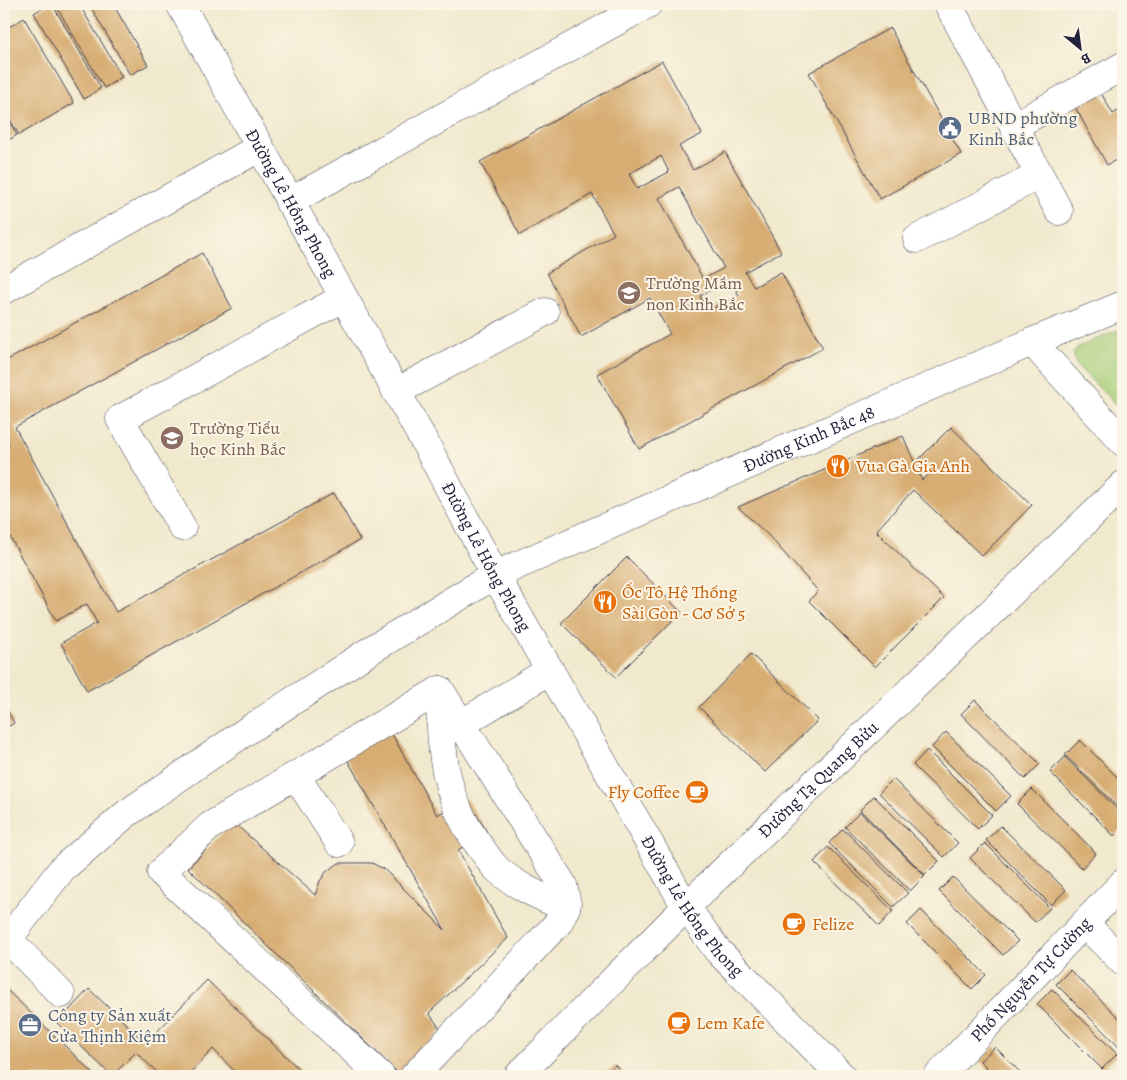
<svg xmlns="http://www.w3.org/2000/svg" width="1127" height="1080" font-family="Alegreya,serif">
	<rect width="100%" height="100%" fill="#fcf5e5"/>
	<filter id="ink" filterUnits="userSpaceOnUse"><feTurbulence type="fractalNoise" baseFrequency=".02" numOctaves="2"/><feDisplacementMap in="SourceGraphic" scale="10" xChannelSelector="R" yChannelSelector="G"/><feConvolveMatrix kernelMatrix="1 2 1 2 8 2 1 2 1" color-interpolation-filters="sRGB"/></filter>
	<filter id="wash" filterUnits="userSpaceOnUse"><feTurbulence type="fractalNoise" baseFrequency=".0096" numOctaves="4" result="noise"/><feDisplacementMap in="SourceGraphic" scale="20" xChannelSelector="R" yChannelSelector="G"/><feGaussianBlur stdDeviation="1.12" result="paint"/><feColorMatrix in="noise" values="0 0 0 0 0 0 0 0 0 0 0 0 0 0 0 0 0 1.4 0 .05"/><feComposite in="paint" operator="in"/></filter>
	<g filter="url(#wash)">
		<rect width="100%" height="100%" fill="#f1e9ce"/>
		<path fill="#a4cb75" stroke="#637658" d="M1123,328V412L1077,366L1073,353L1078,347Z"/>
		<g id="blocks">
			<path fill="#d7ad73" fill-rule="evenodd" d="M50,4H52L101,88L84,99L34,13Z
				M55,4H79L122,77L104,88Z
				M89,4H113L148,65L130,75Z
				M24,18L74,103L19,135L4,109V30Z
				M890,28L961,154L880,199L809,73Z
				M662,61L702,134L679,146L693,170L725,152L781,252L745,272L754,287L781,272L823,348L639,449L597,374L670,334L650,298L581,337L547,273L614,234L592,194L520,235L480,162ZM661,156L669,172L637,189L629,174ZM679,187L724,268L703,279L659,198ZM730,279L739,295L708,311L700,296Z
				M1101,93L1113,114L1123,108V156L1107,165L1075,107Z
				M4,112L17,135L4,143Z
				M202,253L232,308L15,427L116,612L334,493L360,540L87,691L61,643L97,623L87,604L56,621L4,526V450L9,446L4,436V362Z
				M951,427L1032,505L982,556L913,490L876,531L944,598L875,667L809,601L818,591L769,536L738,507L903,436L922,480L931,472L918,460Z
				M627,557L681,612L616,677L561,623Z
				M751,654L818,720L765,772L699,707Z
				M975,700L1040,764L1025,779L961,714Z
				M4,704L14,723L4,729Z
				M388,727L437,815L467,799L487,832L458,850L508,938L429,1013L441,1030L400,1075L188,868L233,822L315,895L320,881L327,871L339,863H372L385,870L445,930L344,754Z
				M946,732L1011,796L996,811L932,747Z
				M1080,740L1123,783V812L1065,755Z
				M927,750L992,815L978,829L913,765Z
				M1065,757L1123,815V827L1114,836L1050,772Z
				M893,779L958,843L944,857L879,793Z
				M1032,789L1096,853L1082,868L1017,804Z
				M874,796L939,861L925,875L860,810Z
				M860,812L925,876L910,891L845,827Z
				M1001,826L1066,890L1051,905L986,840Z
				M843,829L908,893L893,907L829,843Z
				M985,843L1050,908L1035,922L970,858Z
				M828,847L893,911L879,926L814,862Z
				M953,877L1018,941L1003,955L939,891Z
				M921,910L986,975L972,989L907,924Z
				M1070,970L1123,1022V1045L1120,1048L1056,984Z
				M207,980L306,1076H239L213,1049L187,1076H161L136,1052L112,1076L57,1023L89,989L146,1043Z
				M4,987L96,1076H4Z
				M1052,989L1117,1054L1102,1069L1037,1004Z
				M995,1047L1024,1076H995L980,1061Z
				M615,1065L626,1076H604Z"/>
		</g>
	</g>
	<g filter="url(#ink)">
		<use href="#blocks" fill-opacity="0" stroke="#414051" stroke-width="1"/>
		<g fill="none" stroke-linecap="round" stroke-linejoin="round">
			<g stroke="#414051" stroke-width="29">
				<g id="minor">
					<path id="s1" d="M180,4L429,450L495,575L686,907L718,951L842,1076"/>
					<path d="M948,4L1059,211"/>
					<path d="M1014,126L1123,66"/>
					<path d="M289,202L648,4"/>
					<path d="M917,239L1039,175"/>
					<path d="M4,290L259,148"/>
					<path d="M1032,342L1123,442"/>
					<path d="M396,392L545,312"/>
					<path d="M182,527L120,419L343,298"/>
					<path d="M440,690C440,749 443,797 480,847C485,853 490,862 496,868C515,886 542,897 566,908"/>
					<path d="M463,723L550,670"/>
					<path d="M296,776L339,843"/>
					<path d="M1085,924L1123,962"/>
					<path id="s2" d="M61,994L8,939L62,869L126,814L245,732L374,648L495,575L1032,342L1123,305"/>
					<path d="M381,1076L161,872L210,826L440,690L563,885L567,904L559,922L414,1076"/>
					<path id="s3" d="M518,1076L686,907L1123,485"/>
					<path id="s4" d="M938,1076L1123,883"/>
				</g>
			</g>
			<use href="#minor" stroke="#fff" stroke-width="28"/>
		</g>
	</g>
	<defs>
		<g id="civic-disc" transform="scale(1.25)"><circle r="9.5" fill="#5c6f8a" stroke="#fcf5e5"/><path d="M-.6-6.5H3V-4.5H.6V-3L4-1V1h2V6H-6V1h2V-1L-.6-3ZM-1.2 2.5V6h2.4V2.5Z" fill="#fff"/></g>
		<g id="school-disc" transform="scale(1.25)"><circle r="9.5" fill="#8d6e63" stroke="#fcf5e5"/><path d="M0-5L7-2L0 1L-7-2ZM-4 1L0 2.5L4 1V4Q0 6-4 4Z" fill="#fff"/></g>
		<g id="restaurant-disc" transform="scale(1.25)"><circle r="9.5" fill="#e8710a" stroke="#fcf5e5"/><path d="M-5-6h1v4h1v-4h1v4h1v-4h1v5L-1.5 .5V6h-2V.5L-5-1ZM5-6V6H3V1.5H1.5Q1.5-4 5-6Z" fill="#fff"/></g>
		<g id="cafe-disc" transform="scale(1.25)"><circle r="9.5" fill="#e8710a" stroke="#fcf5e5"/><path d="M-5.5-4.5H6V0H3Q3 3.5 0 3.5H-2.5Q-5.5 3.5-5.5 0ZM3-3.2v2h1.7v-2ZM-6 4.5H4V6H-6Z" fill="#fff"/></g>
		<g id="office-disc" transform="scale(1.25)"><circle r="9.5" fill="#5c6f8a" stroke="#fcf5e5"/><path d="M-6-3h4V-5.5h4V-3h4V5H-6ZM-1-4.5V-3h2v-1.5ZM-6 0V1H6V0Z" fill="#fff"/></g>
	</defs>
	<g fill-rule="evenodd">
		<use href="#civic-disc" x="950" y="128"/>
		<use href="#school-disc" x="629" y="293"/>
		<use href="#school-disc" x="172" y="438"/>
		<use href="#restaurant-disc" x="838" y="466"/>
		<use href="#restaurant-disc" x="605" y="602"/>
		<use href="#cafe-disc" x="697" y="792"/>
		<use href="#cafe-disc" x="794" y="924"/>
		<use href="#cafe-disc" x="679" y="1023"/>
		<use href="#office-disc" x="30" y="1025"/>
	</g>
	<g text-anchor="middle" dominant-baseline="central" stroke-width="4" stroke-linejoin="round" paint-order="stroke">
		<g font-size="18" fill="#4e5e75" stroke="#fcf5e5" text-anchor="start">
			<text x="968" y="118">UBND phường<tspan x="968" dy="21">Kinh Bắc</tspan></text>
			<text x="48" y="1015">Công ty Sản xuất<tspan x="48" dy="21">Cửa Thịnh Kiệm</tspan></text>
		</g>
		<g font-size="18" fill="#22223b" stroke="#fcf5e5">
			<text stroke="none"><textPath href="#s1" startOffset="228">Đường Lê Hồng Phong</textPath></text>
			<text stroke="none"><textPath href="#s2" startOffset="1031">Đường Kinh Bắc 48</textPath></text>
			<text stroke="none"><textPath href="#s1" startOffset="632">Đường Lê Hồng Phong</textPath></text>
			<text stroke="none"><textPath href="#s3" startOffset="422">Đường Tạ Quang Bửu</textPath></text>
			<text stroke="none"><textPath href="#s1" startOffset="1038">Đường Lê Hồng Phong</textPath></text>
			<text stroke="none"><textPath href="#s4" startOffset="134">Phố Nguyễn Tự Cường</textPath></text>
		</g>
		<g font-size="18" fill="#785e54" stroke="#fcf5e5" text-anchor="start">
			<text x="646" y="283">Trường Mầm<tspan x="646" dy="21">non Kinh Bắc</tspan></text>
			<text x="190" y="428">Trường Tiểu<tspan x="190" dy="21">học Kinh Bắc</tspan></text>
		</g>
		<g font-size="18" fill="#c56008" stroke="#fcf5e5" text-anchor="start">
			<text x="856" y="466">Vua Gà Gia Anh</text>
			<text x="622" y="592">Ốc Tô Hệ Thống<tspan x="622" dy="21">Sài Gòn - Cơ Sở 5</tspan></text>
			<text x="680" y="792" text-anchor="end">Fly Coffee</text>
			<text x="812" y="924">Felize</text>
			<text x="696" y="1023">Lem Kafe</text>
		</g>
	</g>
	<rect width="1127" height="1080" fill="none" stroke="#fcf5e5" stroke-width="20"/>
	<g transform="translate(1080 48) rotate(151)" stroke="#fcf5e5" stroke-width="4" paint-order="stroke">
	<path d="M0-4L9 19L0 12L-9 19Z" fill="#22223b"/>
	<text y="-8" font-size="14" font-weight="bold" text-anchor="middle" fill="#22223b">B</text>
	</g>
</svg>
